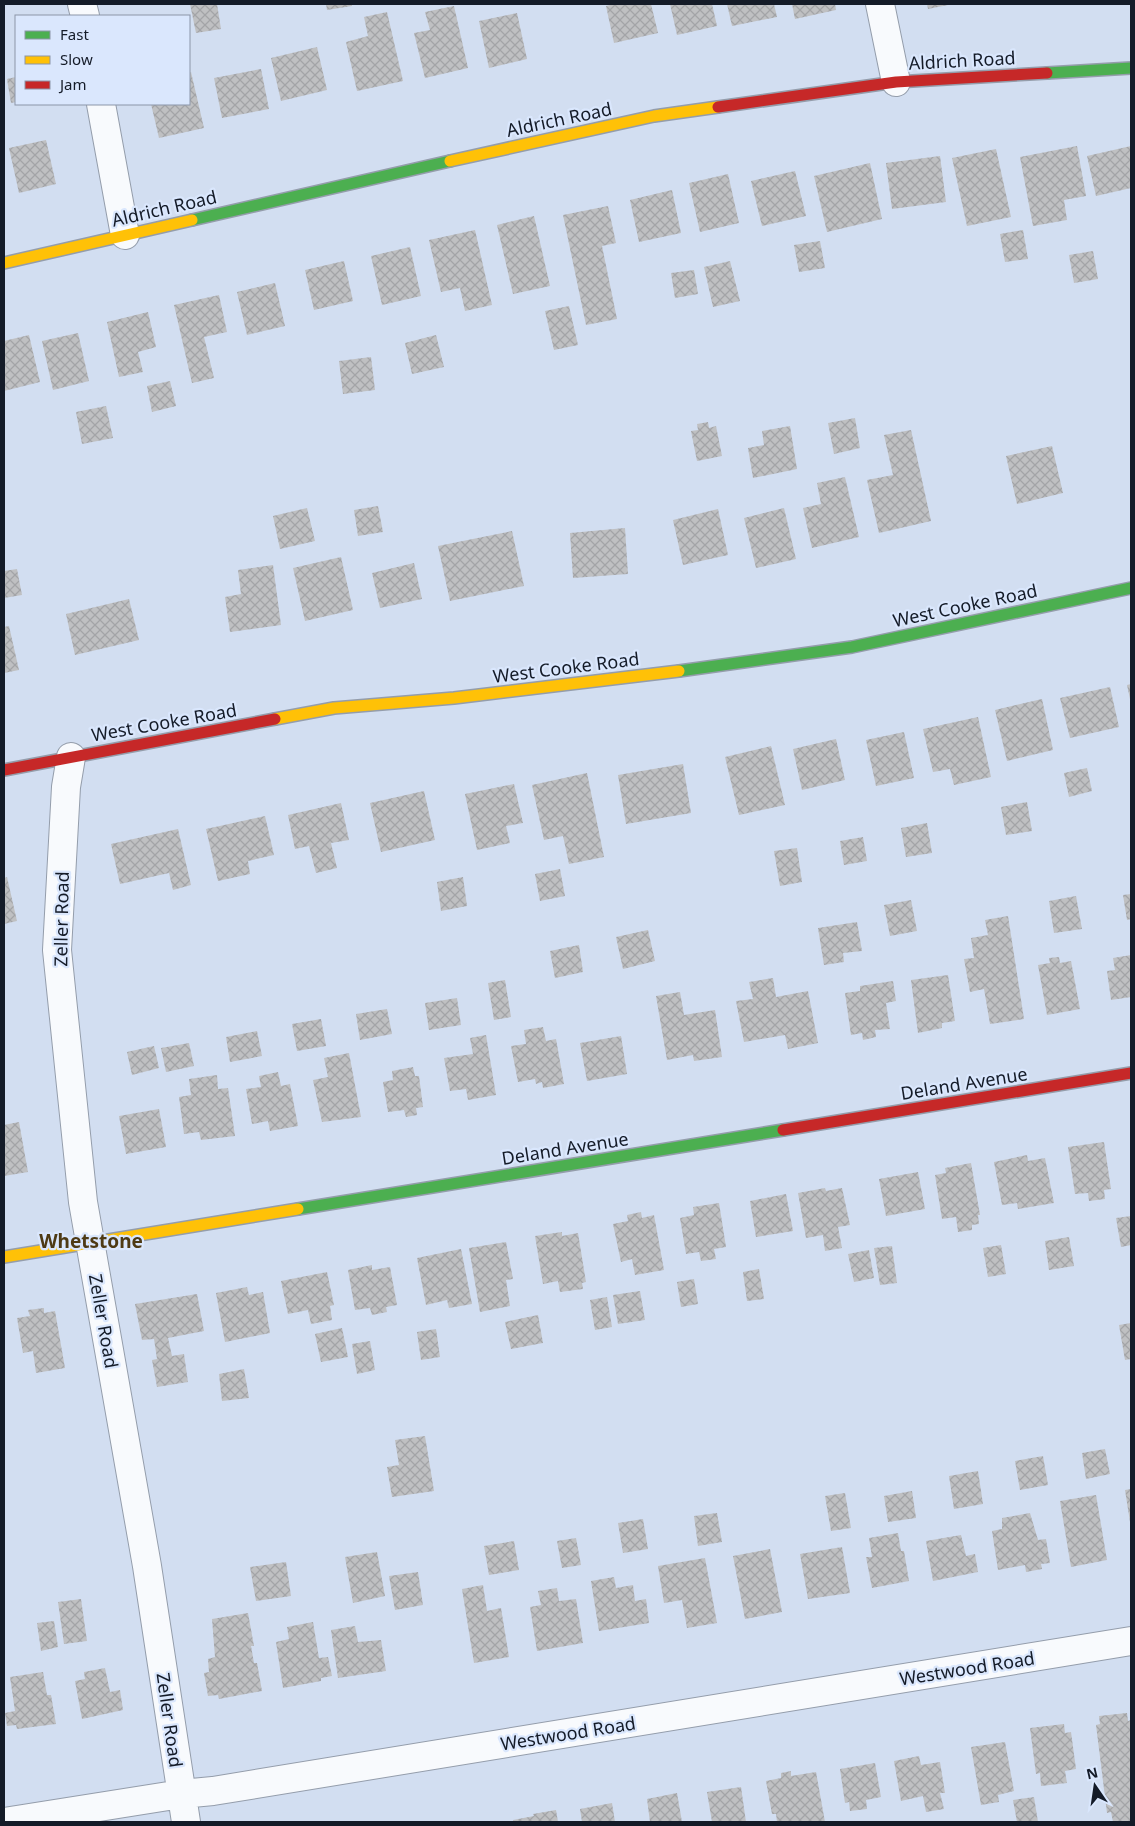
<svg xmlns="http://www.w3.org/2000/svg" width="1135" height="1826" font-family="'Noto Sans',sans-serif">
	<defs>
		<pattern id="building-cross-hatch" width="8" height="8" patternUnits="userSpaceOnUse" patternTransform="scale(1.25)"><rect width="8" height="8" fill="#bfc0c2"/><path d="M0 0l8 8M0 8l8-8" fill="none" stroke="#a3a4a7"/></pattern>
	</defs>
	<rect width="100%" height="100%" fill="#d2def1"/>
	<path fill="url(#building-cross-hatch)" d="M190,4H217L221,29L196,33Z
		M326,4H352V6L327,10Z
		M614,4H651L658,33L614,43L606,6Z
		M670,4H712L717,26L677,35Z
		M727,4H774L777,17L732,26Z
		M792,4H835L836,10L795,19Z
		M927,4H948V5L928,9Z
		M454,6L468,68L425,78L414,33L430,30L425,12Z
		M387,12L403,81L357,91L346,42L368,36L364,17Z
		M517,13L527,59L489,68L479,21Z
		M317,47L327,90L281,101L271,58Z
		M261,69L269,109L222,118L214,78Z
		M191,72L204,128L159,138L151,104H189V73Z
		M16,77V102L11,103L7,79Z
		M46,140L56,184L19,193L9,148Z
		M1077,146L1086,196L1064,200L1067,220L1033,226L1020,157Z
		M1131,146V188L1096,196L1087,156Z
		M996,149L1011,217L967,226L952,158Z
		M940,156L946,202L892,209L886,163Z
		M870,163L882,219L827,232L814,176Z
		M795,171L806,216L762,226L751,181Z
		M728,174L739,223L700,232L689,183Z
		M672,190L681,233L639,242L630,200Z
		M608,206L616,243L602,246L617,319L586,325L563,215Z
		M534,216L550,286L513,294L497,225Z
		M475,230L492,305L465,311L460,288L441,292L429,240Z
		M1023,230L1028,259L1005,262L1000,234Z
		M820,241L825,268L799,272L794,245Z
		M410,247L421,296L382,305L371,256Z
		M1093,251L1098,279L1074,283L1069,255Z
		M344,261L353,301L314,310L305,270Z
		M730,261L740,301L713,307L704,267Z
		M694,270L698,294L675,298L671,273Z
		M275,283L285,326L247,335L237,292Z
		M219,295L227,332L204,337L214,378L192,383L174,305Z
		M569,306L578,345L554,350L545,311Z
		M148,312L156,347L138,352L143,372L119,377L107,322Z
		M78,333L89,381L53,390L42,341Z
		M29,335L40,382L4,391V341Z
		M436,335L444,367L412,374L405,343Z
		M371,357L375,390L343,394L339,361Z
		M170,381L176,406L152,412L147,386Z
		M106,406L113,438L82,444L76,412Z
		M855,418L860,448L834,454L828,423Z
		M708,422L709,428L716,426L722,456L697,461L691,431L698,430L697,424Z
		M790,426L797,469L753,478L748,448L764,445L762,431Z
		M911,430L931,521L879,533L867,480L893,475L884,435Z
		M1052,446L1063,493L1017,504L1006,456Z
		M845,477L859,537L812,548L803,508L821,504L817,483Z
		M378,506L383,532L358,536L354,510Z
		M307,508L315,541L280,549L273,516Z
		M784,508L796,559L756,568L744,518Z
		M718,509L728,555L683,565L673,520Z
		M625,528L628,574L573,578L570,533Z
		M512,531L524,586L450,601L438,546Z
		M341,557L353,610L305,621L293,568Z
		M414,563L422,599L380,608L372,573Z
		M273,565L281,625L230,632L225,597L241,594L238,570Z
		M17,569L22,595L4,598V571Z
		M129,599L139,640L75,655L66,614Z
		M9,626L19,670L4,673V627Z
		M1131,684V699H1130L1127,685Z
		M1110,687L1119,727L1070,738L1060,698Z
		M1042,699L1053,750L1007,761L995,710Z
		M978,717L991,777L954,785L950,769L933,772L923,729Z
		M904,732L914,778L876,786L866,740Z
		M836,739L845,780L802,790L793,749Z
		M771,746L785,805L739,815L725,757Z
		M683,764L691,813L626,824L618,775Z
		M1087,768L1092,791L1069,797L1064,773Z
		M587,773L604,857L569,864L563,836L544,840L532,785Z
		M514,784L523,823L506,826L510,843L477,850L465,794Z
		M424,791L435,840L381,852L370,803Z
		M1027,802L1032,831L1006,835L1001,807Z
		M341,803L349,840L331,843L337,868L316,873L309,846L295,849L288,815Z
		M265,816L274,855L248,861L250,874L218,881L206,829Z
		M927,823L932,853L906,857L901,828Z
		M178,829L191,885L173,890L169,873L120,884L111,844Z
		M863,837L867,861L844,865L840,841Z
		M797,848L802,882L780,886L774,851Z
		M560,869L565,896L540,901L535,874Z
		M7,877L17,921L4,924V878Z
		M463,877L467,906L441,911L437,882Z
		M1131,894V919L1127,920L1123,895Z
		M1076,896L1082,929L1054,933L1049,901Z
		M911,900L917,931L890,936L884,905Z
		M1008,916L1024,1019L990,1024L984,989L970,992L964,959L974,958L971,938L988,935L985,920Z
		M857,922L862,951L843,953L844,962L824,965L818,928Z
		M648,930L655,961L623,969L616,937Z
		M579,945L583,972L555,978L550,951Z
		M1131,955V997L1111,1000L1107,971L1115,970L1113,958Z
		M1059,957L1060,963L1071,961L1080,1009L1047,1015L1038,965L1050,963L1049,958Z
		M948,975L955,1021L942,1023V1028L918,1033L911,980Z
		M773,978L776,997L808,991L818,1043L788,1049L785,1035L744,1042L736,1001L753,999L749,982Z
		M505,980L511,1017L494,1020L488,983Z
		M893,981L896,1001L886,1003L890,1029L875,1030L876,1037L863,1040L862,1033L851,1035L845,993L860,991V986Z
		M680,992L684,1015L715,1010L722,1057L694,1061L693,1055L667,1060L656,996Z
		M457,998L461,1025L429,1030L425,1003Z
		M387,1009L392,1034L360,1040L356,1014Z
		M321,1019L326,1046L297,1051L292,1024Z
		M543,1027L546,1041L556,1039L564,1084L543,1088L542,1082L536,1084L535,1079L518,1082L511,1046L526,1044L524,1030Z
		M257,1031L262,1056L230,1062L226,1037Z
		M486,1035L496,1095L468,1100L466,1089L450,1091L444,1058L473,1054L470,1038Z
		M621,1036L627,1074L587,1081L580,1043Z
		M189,1043L194,1066L166,1072L161,1048Z
		M154,1046L159,1068L132,1075L127,1052Z
		M349,1053L361,1117L322,1122L313,1080L328,1077L324,1058Z
		M413,1067L415,1076H419L423,1107L416,1108L417,1115L406,1117L404,1110L388,1112L383,1082L393,1080L392,1071Z
		M278,1072L281,1086L290,1084L298,1126L270,1131L268,1121L252,1124L246,1089L261,1087L259,1076Z
		M217,1075L218,1089L228,1088L235,1136L201,1140L199,1132L184,1134L179,1097L191,1095L189,1079Z
		M159,1109L166,1147L126,1154L119,1116Z
		M19,1122L28,1172L4,1176V1125Z
		M1104,1142L1111,1189L1104,1190L1105,1199L1089,1201L1088,1193L1075,1194L1068,1147Z
		M1027,1155L1028,1161L1045,1158L1054,1203L1018,1209L1017,1203L1002,1205L994,1162Z
		M971,1163L980,1215H978L979,1224L972,1225V1230L958,1232L956,1217L942,1219L935,1175L946,1173L945,1168Z
		M918,1172L925,1209L886,1216L879,1179Z
		M825,1188L826,1191L842,1188L850,1225L838,1227L842,1248L825,1251L823,1235L806,1238L798,1193Z
		M786,1194L793,1231L756,1237L750,1201Z
		M719,1203L726,1247L714,1249L716,1259L701,1261L699,1252L686,1254L680,1218L694,1215L693,1207Z
		M641,1212L642,1218L654,1215L664,1270L635,1275L632,1259L621,1262L613,1224L628,1221L627,1215Z
		M1131,1216V1245L1121,1247L1116,1218Z
		M562,1232V1236L578,1233L586,1282L582,1283L583,1289L560,1292L558,1281L543,1284L535,1236Z
		M1069,1237L1074,1266L1049,1270L1045,1241Z
		M506,1242L513,1279L506,1280L510,1306L480,1312L469,1248Z
		M1001,1245L1006,1274L988,1277L983,1248Z
		M892,1246L897,1283L880,1285L874,1248Z
		M461,1249L472,1304L449,1308L447,1300L426,1305L417,1258Z
		M869,1250L874,1278L854,1282L848,1254Z
		M372,1265V1270L390,1267L397,1305L386,1307L387,1312L372,1315L370,1308L355,1310L348,1270Z
		M759,1269L764,1299L747,1301L743,1272Z
		M327,1272L334,1305L330,1306L332,1320L311,1324L308,1310L288,1314L281,1281Z
		M694,1279L698,1304L681,1307L677,1282Z
		M247,1287L249,1295L263,1292L270,1333L225,1342L216,1293Z
		M640,1291L645,1320L618,1324L613,1295Z
		M197,1294L204,1331L168,1338L172,1356L184,1354L188,1382L157,1387L152,1360L157,1359L154,1339L142,1340L135,1304Z
		M607,1297L612,1327L595,1330L590,1300Z
		M44,1308V1313L55,1311L65,1368L36,1373L33,1351L23,1353L17,1318L30,1316L28,1310Z
		M538,1315L543,1343L511,1349L505,1322Z
		M1131,1323V1359L1125,1360L1119,1325Z
		M342,1328L348,1357L321,1362L315,1334Z
		M436,1329L440,1357L421,1360L417,1332Z
		M370,1341L375,1370L357,1374L352,1344Z
		M244,1369L249,1398L222,1401L219,1374Z
		M425,1436L434,1491L392,1497L387,1467L399,1465L395,1440Z
		M1105,1449L1110,1474L1086,1479L1082,1453Z
		M1043,1456L1048,1485L1020,1490L1015,1461Z
		M978,1471L983,1504L954,1509L949,1476Z
		M1131,1489V1522H1130L1125,1490Z
		M912,1491L916,1518L888,1522L884,1496Z
		M845,1493L851,1528L831,1531L825,1496Z
		M1096,1495L1107,1560L1071,1567L1060,1501Z
		M717,1513L722,1542L698,1546L694,1516Z
		M1030,1513L1038,1540L1046,1539L1050,1563L1041,1564L1042,1569L1026,1572L1025,1565L998,1570L992,1531L1002,1529V1518Z
		M643,1519L648,1549L623,1553L618,1523Z
		M898,1533L901,1551H904L909,1581L872,1588L866,1557H872L869,1538Z
		M961,1535L966,1556L975,1554L978,1572L933,1581L926,1541Z
		M576,1538L581,1565L562,1568L557,1541Z
		M514,1541L519,1570L489,1575L484,1546Z
		M842,1547L850,1593L808,1599L800,1554Z
		M770,1549L782,1612L745,1619L733,1556Z
		M377,1552L385,1596L353,1603L345,1557Z
		M705,1558L717,1623L687,1628L682,1600L664,1603L658,1566Z
		M286,1562L291,1596L256,1601L250,1567Z
		M418,1572L423,1605L395,1610L389,1576Z
		M614,1577L616,1588L633,1585L635,1601L646,1599L649,1623L599,1631L591,1581Z
		M483,1585L487,1611L501,1608L509,1657L474,1663L462,1589Z
		M557,1588L559,1601L576,1599L583,1643L537,1651L530,1607L541,1605L538,1591Z
		M81,1599L87,1641L64,1644L58,1602Z
		M248,1613L254,1646H251L254,1663H257L262,1691L219,1699L218,1695L208,1696L204,1673L209,1672L208,1659L215,1657L212,1619Z
		M54,1621L58,1647L41,1651L37,1623Z
		M313,1622L319,1658L328,1657L332,1676L321,1678V1681L283,1688L276,1642L289,1639L287,1627Z
		M355,1626L358,1642L381,1640L386,1671L338,1678L331,1630Z
		M105,1668L110,1692L120,1690L123,1710L82,1719L75,1681L85,1679L84,1672Z
		M43,1672L47,1695H51L56,1724L17,1729L16,1725L7,1726L5,1713L15,1711L10,1677Z
		M1127,1713L1128,1721L1131,1720V1821L1113,1822L1111,1812L1107,1813L1096,1725L1100,1724L1099,1716Z
		M1064,1724L1065,1733L1071,1732L1076,1769L1065,1771L1067,1783L1041,1786L1040,1773L1036,1774L1030,1728Z
		M1005,1742L1014,1791L998,1795L999,1802L981,1805L971,1747Z
		M919,1756L921,1765L940,1762L945,1793H940L944,1809L926,1812L923,1796L901,1801L894,1761Z
		M875,1763L881,1797L866,1800L867,1809L850,1811L849,1802L845,1803L840,1769Z
		M791,1771V1776L816,1772L825,1822H777L776,1814H772L766,1781L781,1778V1773Z
		M741,1787L746,1822H712L707,1792Z
		M677,1793L682,1822H650L647,1799Z
		M1034,1797L1038,1822H1017L1013,1800Z
		M612,1803L615,1822H582L580,1809Z
		M556,1810L558,1822H513V1820L534,1816L533,1814Z"/>
	<g fill="none" stroke-linecap="round" stroke-linejoin="round">
		<g stroke="#949dab" stroke-width="30">
			<path id="street" d="M82,4L85,16
				M880,4L896,82
				M101,104L125,235
				M71,757L66,787L57,950L83,1202L147,1566L186,1822
				M4,1822L181,1794L213,1791L1131,1641"/>
		</g>
		<g stroke="#949dab" stroke-width="14">
			<path id="fast" d="M1047,73L1131,68
				M192,220L450,161
				M679,671L852,647L1131,588
				M298,1209L783,1130"/>
		</g>
		<g stroke="#949dab" stroke-width="14">
			<path id="slow" d="M450,161L654,116L718,107
				M4,263L192,220
				M275,719L334,708L454,698L679,671
				M4,1257L298,1209"/>
		</g>
		<g stroke="#949dab" stroke-width="14">
			<path id="jam" d="M718,107L896,82L1047,73
				M4,770L275,719
				M783,1130L1131,1073"/>
		</g>
		<use href="#street" stroke="#f8fafd" stroke-width="28"/>
		<use href="#fast" stroke="#4caf50" stroke-width="11"/>
		<use href="#slow" stroke="#ffc107" stroke-width="11"/>
		<use href="#jam" stroke="#c62828" stroke-width="11"/>
	</g>
	<g text-anchor="middle" dominant-baseline="central" stroke-width="4.5" stroke-linejoin="round" paint-order="stroke">
		<g font-size="18" fill="#141b28" stroke="#dae7fd">
			<text transform="translate(962 60) rotate(-3)">Aldrich Road</text>
			<text transform="translate(559 119) rotate(-12)">Aldrich Road</text>
			<text transform="translate(164 208) rotate(-13)">Aldrich Road</text>
			<text transform="translate(965 605) rotate(-12)">West Cooke Road</text>
			<text transform="translate(566 667) rotate(-7)">West Cooke Road</text>
			<text transform="translate(164 722) rotate(-10)">West Cooke Road</text>
			<text transform="translate(61 919) rotate(-89)">Zeller Road</text>
			<text transform="translate(964 1083) rotate(-9)">Deland Avenue</text>
			<text transform="translate(565 1148) rotate(-9)">Deland Avenue</text>
			<text transform="translate(104 1321) rotate(80)">Zeller Road</text>
			<text transform="translate(967 1668) rotate(-9)">Westwood Road</text>
			<text transform="translate(170 1720) rotate(82)">Zeller Road</text>
			<text transform="translate(568 1733) rotate(-9)">Westwood Road</text>
		</g>
		<g font-size="19" font-weight="bold" fill="#4e3a14" stroke="#dae7fd">
			<text x="91" y="1241">Whetstone</text>
		</g>
	</g>
	<rect width="1135" height="1826" fill="none" stroke="#141b28" stroke-width="10"/>
	<rect x="15" y="15" width="175" height="90" fill="#dae7fd" stroke="#8b95a8"/>
	<rect x="25" y="31" width="25" height="8" fill="#4caf50" stroke="#8b95a8"/>
	<text x="60" y="40" font-size="15" fill="#141b28">Fast</text>
	<rect x="25" y="56" width="25" height="8" fill="#ffc107" stroke="#8b95a8"/>
	<text x="60" y="65" font-size="15" fill="#141b28">Slow</text>
	<rect x="25" y="81" width="25" height="8" fill="#c62828" stroke="#8b95a8"/>
	<text x="60" y="90" font-size="15" fill="#141b28">Jam</text>
	<g transform="translate(1095 1786) rotate(347)" stroke="#dae7fd" stroke-width="4" paint-order="stroke">
	<path d="M0-4L9 19L0 12L-9 19Z" fill="#141b28"/>
	<text y="-8" font-size="14" font-weight="bold" text-anchor="middle" fill="#141b28">N</text>
	</g>
</svg>
